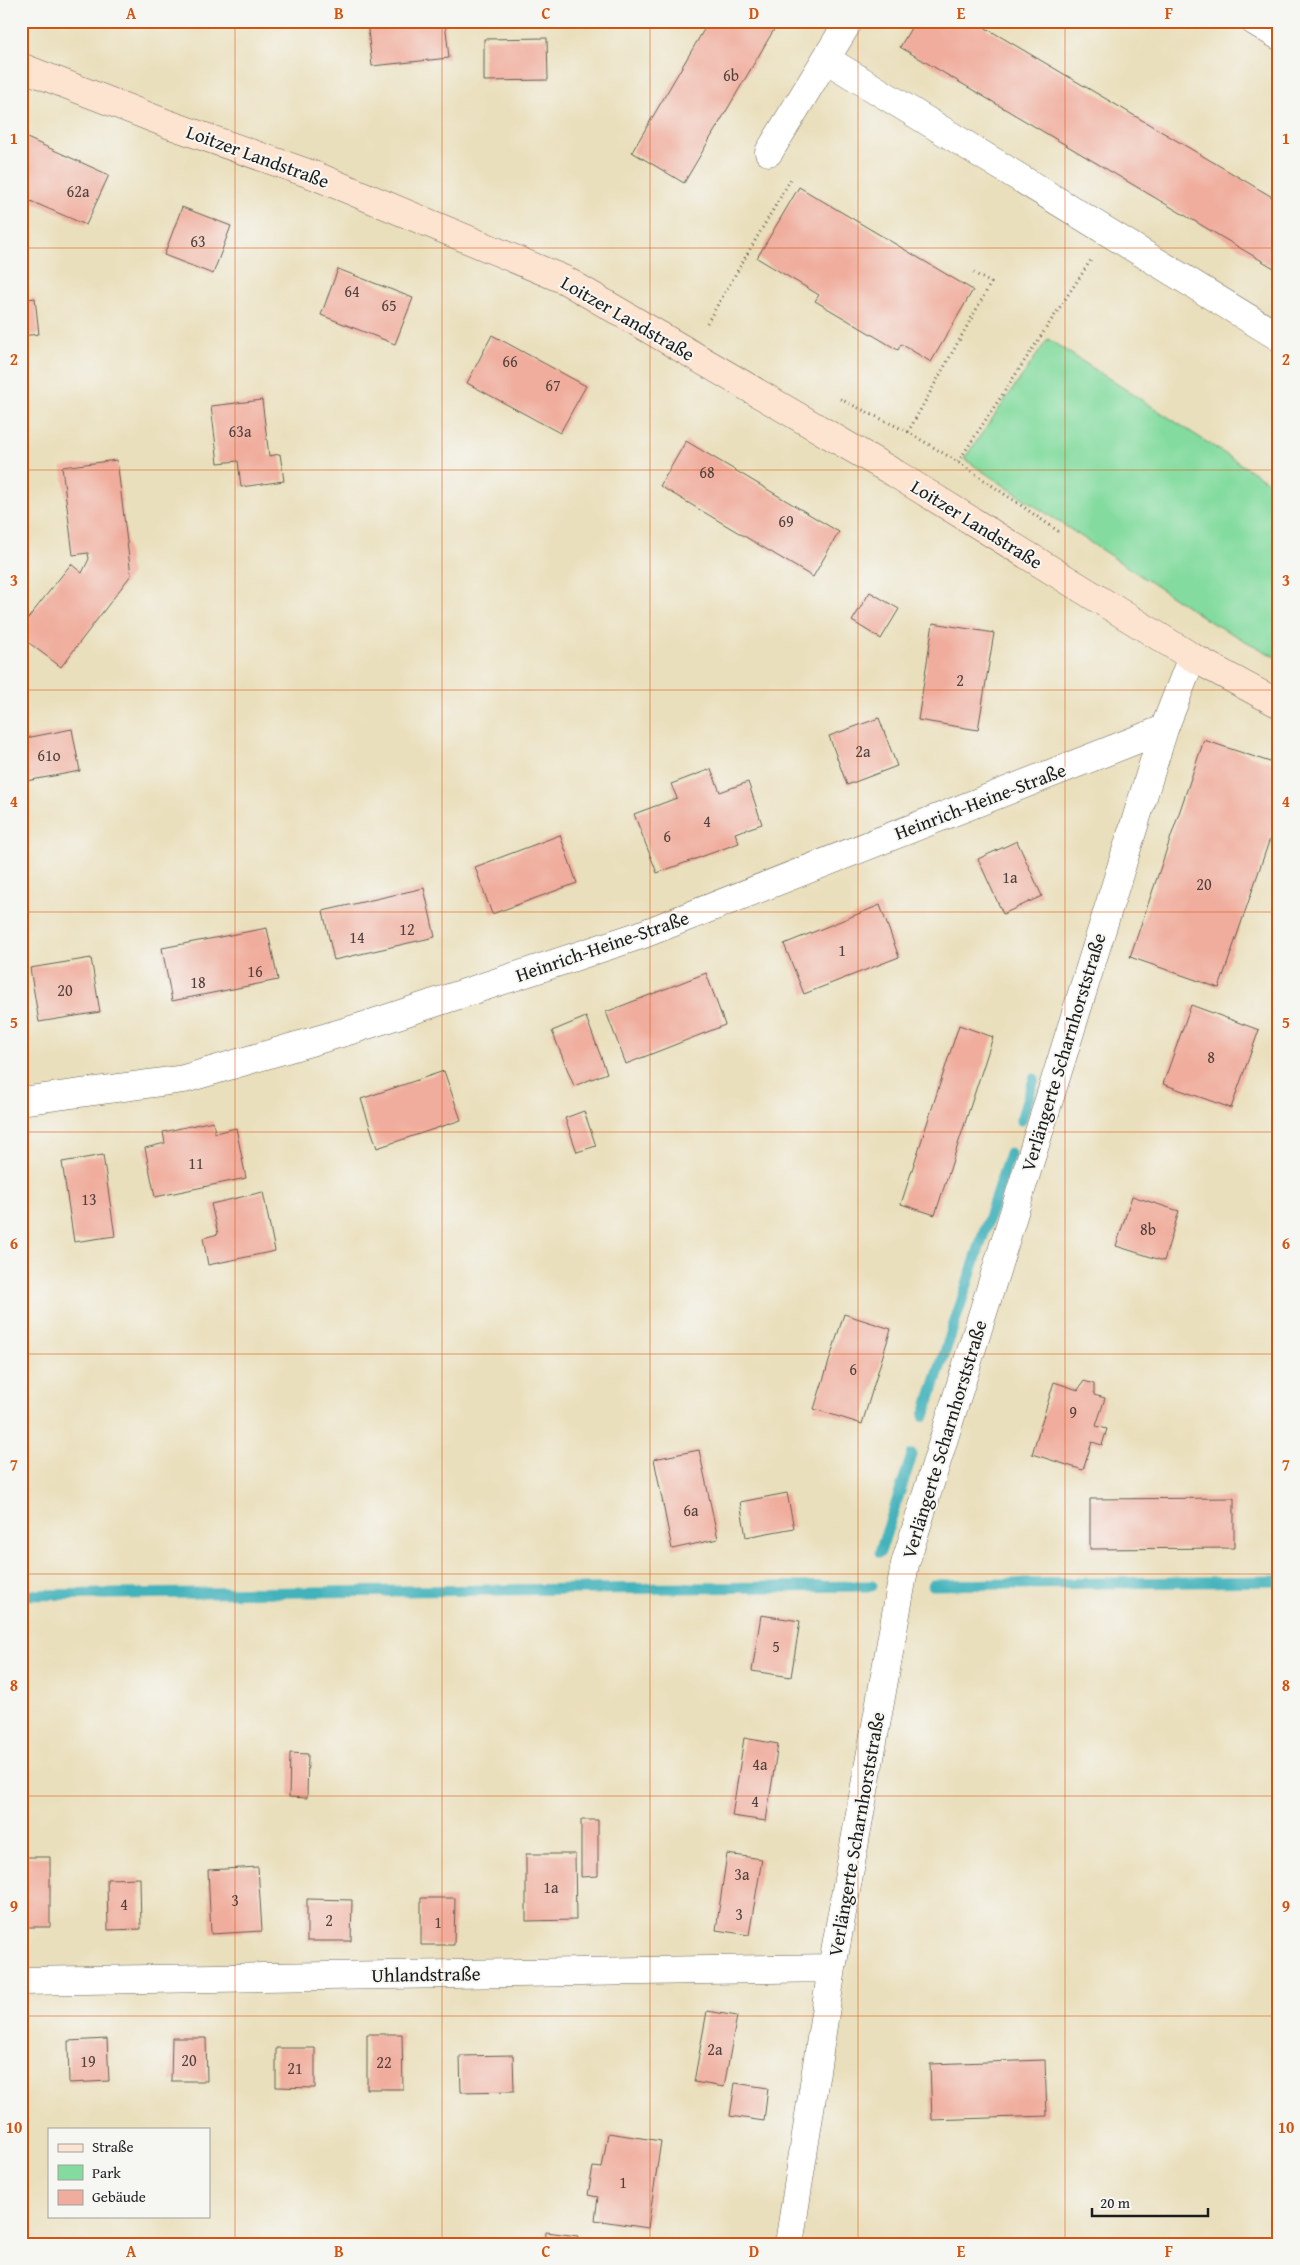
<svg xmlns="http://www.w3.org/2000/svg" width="1300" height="2265" font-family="'Gentium Book Plus',serif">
	<rect width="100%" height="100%" fill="#f6f6f2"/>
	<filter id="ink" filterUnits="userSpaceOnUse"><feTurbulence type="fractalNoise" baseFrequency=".02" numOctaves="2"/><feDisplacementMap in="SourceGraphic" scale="10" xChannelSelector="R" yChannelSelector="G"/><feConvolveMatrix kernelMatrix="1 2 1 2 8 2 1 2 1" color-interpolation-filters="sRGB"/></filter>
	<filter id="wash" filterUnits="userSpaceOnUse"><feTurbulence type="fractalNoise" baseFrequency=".0096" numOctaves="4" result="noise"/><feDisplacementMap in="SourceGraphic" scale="20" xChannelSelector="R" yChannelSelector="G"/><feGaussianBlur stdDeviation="1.12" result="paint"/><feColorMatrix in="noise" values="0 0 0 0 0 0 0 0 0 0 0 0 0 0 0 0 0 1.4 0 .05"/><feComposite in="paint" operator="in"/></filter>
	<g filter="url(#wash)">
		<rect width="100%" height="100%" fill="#eadfbc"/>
		<path fill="#83db9f" stroke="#507c5e" d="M1048,339L1279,489V659L1212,623L964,459Z"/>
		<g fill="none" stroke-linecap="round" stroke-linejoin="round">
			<path stroke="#42b2bb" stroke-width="11" d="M1021,1120L1034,1079
				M924,1416L1010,1153
				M880,1552L912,1455
				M933,1585L1279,1581
				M21,1595L872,1586"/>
		</g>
		<g id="blocks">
			<path fill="#f0ad9d" d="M367,21H445L449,58L372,66Z
				M709,21H779L684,183L632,152Z
				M915,21H974L1279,201V271L900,47Z
				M547,38L548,80L484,81V39Z
				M27,138L109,175L86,225L21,197V154Z
				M799,187L973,290L931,362L901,344L898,350L815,301L819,295L757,258Z
				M182,207L231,226L213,274L164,255Z
				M338,269L413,298L395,344L321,315Z
				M35,298L39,334L21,336V300Z
				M492,335L586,386L560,433L467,383Z
				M262,400L269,456L280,454L284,481L241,487L238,461L218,463L211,406Z
				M686,441L839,532L813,577L660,486Z
				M117,460L131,575L61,667L21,637V627L71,564L82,573L89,559L88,553L73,555L62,467Z
				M870,592L899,609L881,639L852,621Z
				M933,623L994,633L978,730L918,720Z
				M879,718L897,766L847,785L829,736Z
				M72,729L80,771L21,782V739Z
				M1204,740L1279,765V812L1219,988L1130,957Z
				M711,769L720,792L748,782L762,824L735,833L739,843L657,873L634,814L677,798L671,784Z
				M560,835L577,883L492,914L475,867Z
				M1017,841L1042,896L1003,914L978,859Z
				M424,888L435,937L334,960L323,911Z
				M880,905L899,957L804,994L784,944Z
				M267,928L278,980L172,1001L162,948Z
				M91,958L100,1012L39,1022L30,968Z
				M706,973L725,1025L626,1064L606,1012Z
				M1191,1005L1259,1030L1231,1108L1163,1084Z
				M586,1017L607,1073L574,1086L552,1031Z
				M959,1025L993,1037L935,1215L901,1204Z
				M444,1071L461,1120L377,1148L361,1099Z
				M584,1111L596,1146L577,1152L565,1118Z
				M213,1121L215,1133L236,1128L246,1178L155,1197L145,1148L165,1143L163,1132Z
				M103,1155L115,1236L74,1242L62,1162Z
				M263,1192L275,1251L208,1265L203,1238L218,1234L211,1204Z
				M1132,1196L1179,1211L1164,1261L1116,1246Z
				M844,1314L891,1329L862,1424L814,1409Z
				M1084,1381L1094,1384V1395L1105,1398L1096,1426L1107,1429L1102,1445L1092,1442L1083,1470L1032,1454L1054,1382L1078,1390Z
				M699,1450L718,1539L672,1549L654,1459Z
				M787,1493L794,1528L746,1537L740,1502Z
				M1234,1498V1548L1090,1549V1499Z
				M761,1615L800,1621L791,1677L752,1671Z
				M744,1738L778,1744L766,1821L732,1816Z
				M290,1753L308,1754L307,1798L289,1797Z
				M581,1820H598V1876L581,1877Z
				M526,1854H575L576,1920L526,1921Z
				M727,1854L762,1859L749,1935L716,1930Z
				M21,1857H50V1927H21Z
				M258,1867L262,1931L211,1934L208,1870Z
				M140,1878L141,1929L108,1930L107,1879Z
				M421,1898H455L454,1945H421Z
				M307,1899L352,1900L351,1941H307Z
				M707,2011L737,2016L724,2087L694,2082Z
				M367,2034H402L403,2089H367Z
				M172,2038H206L207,2081H171Z
				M107,2039L109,2081L69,2083L68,2041Z
				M276,2048H315V2088L276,2087Z
				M513,2055L514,2091L461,2092L460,2056Z
				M1045,2060L1047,2116L932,2120L930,2064Z
				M735,2083L768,2088L764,2121L730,2116Z
				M608,2133L661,2141L648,2228L595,2220L598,2197L588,2195L593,2167L602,2168Z
				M546,2232L578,2236L577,2244H545Z"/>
		</g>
	</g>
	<g filter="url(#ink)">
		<use href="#blocks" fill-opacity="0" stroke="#646054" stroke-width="1"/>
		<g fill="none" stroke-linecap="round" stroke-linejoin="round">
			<g stroke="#646054" stroke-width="29">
				<path id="minor" d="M1254,21L1279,36
					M826,59L1279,337
					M769,152L849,21
					M21,1101L184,1079L358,1028L641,935L1164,729
					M21,1981L832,1968
					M789,2244L832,1968L905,1564L1164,729L1192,657"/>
			</g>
			<g stroke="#646054" stroke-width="29">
				<path id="secondary" d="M21,67L168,124L316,176L565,280L896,474L1192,657L1279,704"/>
			</g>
			<path stroke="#646054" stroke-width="3" stroke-dasharray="1 4" stroke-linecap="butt" d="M707,323L791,179
				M840,399L908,432L958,462L1061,533
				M908,432L991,283L972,272
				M958,462L1091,260"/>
			<use href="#minor" stroke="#fff" stroke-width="28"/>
			<use href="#secondary" stroke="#fde4d0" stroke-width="28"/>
		</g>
	</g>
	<path fill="none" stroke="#d4530e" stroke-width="1" stroke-opacity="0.55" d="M235,21V2244M442,21V2244M650,21V2244M858,21V2244M1065,21V2244M21,248H1279M21,470H1279M21,690H1279M21,912H1279M21,1132H1279M21,1354H1279M21,1574H1279M21,1796H1279M21,2016H1279"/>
	<g text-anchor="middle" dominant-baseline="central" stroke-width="4" stroke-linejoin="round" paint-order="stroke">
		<g font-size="16" fill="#51403c">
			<text x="731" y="75">6b</text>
			<text x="78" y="191">62a</text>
			<text x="198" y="241">63</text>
			<text x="352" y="291">64</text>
			<text x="389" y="305">65</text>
			<text x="510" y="361">66</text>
			<text x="553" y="385">67</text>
			<text x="240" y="431">63a</text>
			<text x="707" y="472">68</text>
			<text x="786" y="521">69</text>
			<text x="960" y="680">2</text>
			<text x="863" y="751">2a</text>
			<text x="49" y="755">61o</text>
			<text x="707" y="821">4</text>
			<text x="667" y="836">6</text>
			<text x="1010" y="877">1a</text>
			<text x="1204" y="884">20</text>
			<text x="407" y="929">12</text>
			<text x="357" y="937">14</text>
			<text x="842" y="950">1</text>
			<text x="255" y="971">16</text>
			<text x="198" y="982">18</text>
			<text x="65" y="990">20</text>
			<text x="1211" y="1057">8</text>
			<text x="196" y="1163">11</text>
			<text x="89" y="1199">13</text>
			<text x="1148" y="1229">8b</text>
			<text x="853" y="1369">6</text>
			<text x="1073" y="1412">9</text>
			<text x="691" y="1510">6a</text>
			<text x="776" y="1646">5</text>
			<text x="760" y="1764">4a</text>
			<text x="755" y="1801">4</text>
			<text x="742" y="1874">3a</text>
			<text x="551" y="1887">1a</text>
			<text x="235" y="1900">3</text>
			<text x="124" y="1904">4</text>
			<text x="739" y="1914">3</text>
			<text x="329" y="1920">2</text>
			<text x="438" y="1922">1</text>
			<text x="715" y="2049">2a</text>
			<text x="189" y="2060">20</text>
			<text x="88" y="2061">19</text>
			<text x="384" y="2062">22</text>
			<text x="295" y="2068">21</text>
			<text x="623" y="2182">1</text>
		</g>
		<g font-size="19" fill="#1c1c1c" stroke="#f6f6f2">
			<text transform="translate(258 156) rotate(20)">Loitzer Landstraße</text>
			<text transform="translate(628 318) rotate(30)">Loitzer Landstraße</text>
			<text transform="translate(977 524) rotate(32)">Loitzer Landstraße</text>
			<text transform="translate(980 801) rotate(-21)">Heinrich-Heine-Straße</text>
			<text transform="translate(602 946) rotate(-19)">Heinrich-Heine-Straße</text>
			<text transform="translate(1063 1052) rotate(-73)">Verlängerte Scharnhorststraße</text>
			<text transform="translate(944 1439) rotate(-73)">Verlängerte Scharnhorststraße</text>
			<text transform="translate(856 1834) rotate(-80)">Verlängerte Scharnhorststraße</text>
			<text transform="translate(426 1974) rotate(-1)">Uhlandstraße</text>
		</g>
	</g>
	<rect width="1300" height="2265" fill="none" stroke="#f6f6f2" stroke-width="55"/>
	<rect x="48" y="2128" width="162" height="90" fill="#f6f6f2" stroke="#9f9f9c"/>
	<rect x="58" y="2144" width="25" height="8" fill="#fde4d0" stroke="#9f9f9c"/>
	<text x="92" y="2152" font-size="15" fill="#1c1c1c">Straße</text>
	<rect x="58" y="2165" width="25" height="15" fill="#83db9f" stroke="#9f9f9c"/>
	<text x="92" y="2178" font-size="15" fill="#1c1c1c">Park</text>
	<rect x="58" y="2190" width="25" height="15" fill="#f0ad9d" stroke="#9f9f9c"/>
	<text x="92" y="2202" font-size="15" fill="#1c1c1c">Gebäude</text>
	<path d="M1092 2208v8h116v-8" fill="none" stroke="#1c1c1c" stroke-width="2.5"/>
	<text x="1100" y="2208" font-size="15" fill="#1c1c1c" stroke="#f6f6f2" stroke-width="4" paint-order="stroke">20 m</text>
	<rect x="28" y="28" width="1244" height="2210" fill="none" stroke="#d4530e" stroke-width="2"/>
	<g font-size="16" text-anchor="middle" font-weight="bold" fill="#d4530e">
		<text x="131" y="19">A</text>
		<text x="339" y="19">B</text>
		<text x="546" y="19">C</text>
		<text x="754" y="19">D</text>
		<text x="961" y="19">E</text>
		<text x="1169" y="19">F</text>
		<text x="14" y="144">1</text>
		<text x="1286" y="144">1</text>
		<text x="14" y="365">2</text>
		<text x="1286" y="365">2</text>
		<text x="14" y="586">3</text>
		<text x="1286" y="586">3</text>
		<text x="14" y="807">4</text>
		<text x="1286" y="807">4</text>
		<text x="14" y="1028">5</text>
		<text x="1286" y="1028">5</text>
		<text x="14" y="1249">6</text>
		<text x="1286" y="1249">6</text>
		<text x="14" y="1470">7</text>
		<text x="1286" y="1470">7</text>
		<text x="14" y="1691">8</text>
		<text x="1286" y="1691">8</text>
		<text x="14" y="1912">9</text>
		<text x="1286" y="1912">9</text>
		<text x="14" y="2133">10</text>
		<text x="1286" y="2133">10</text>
		<text x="131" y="2257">A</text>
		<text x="339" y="2257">B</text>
		<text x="546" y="2257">C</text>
		<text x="754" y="2257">D</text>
		<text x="961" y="2257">E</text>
		<text x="1169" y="2257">F</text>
	</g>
</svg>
